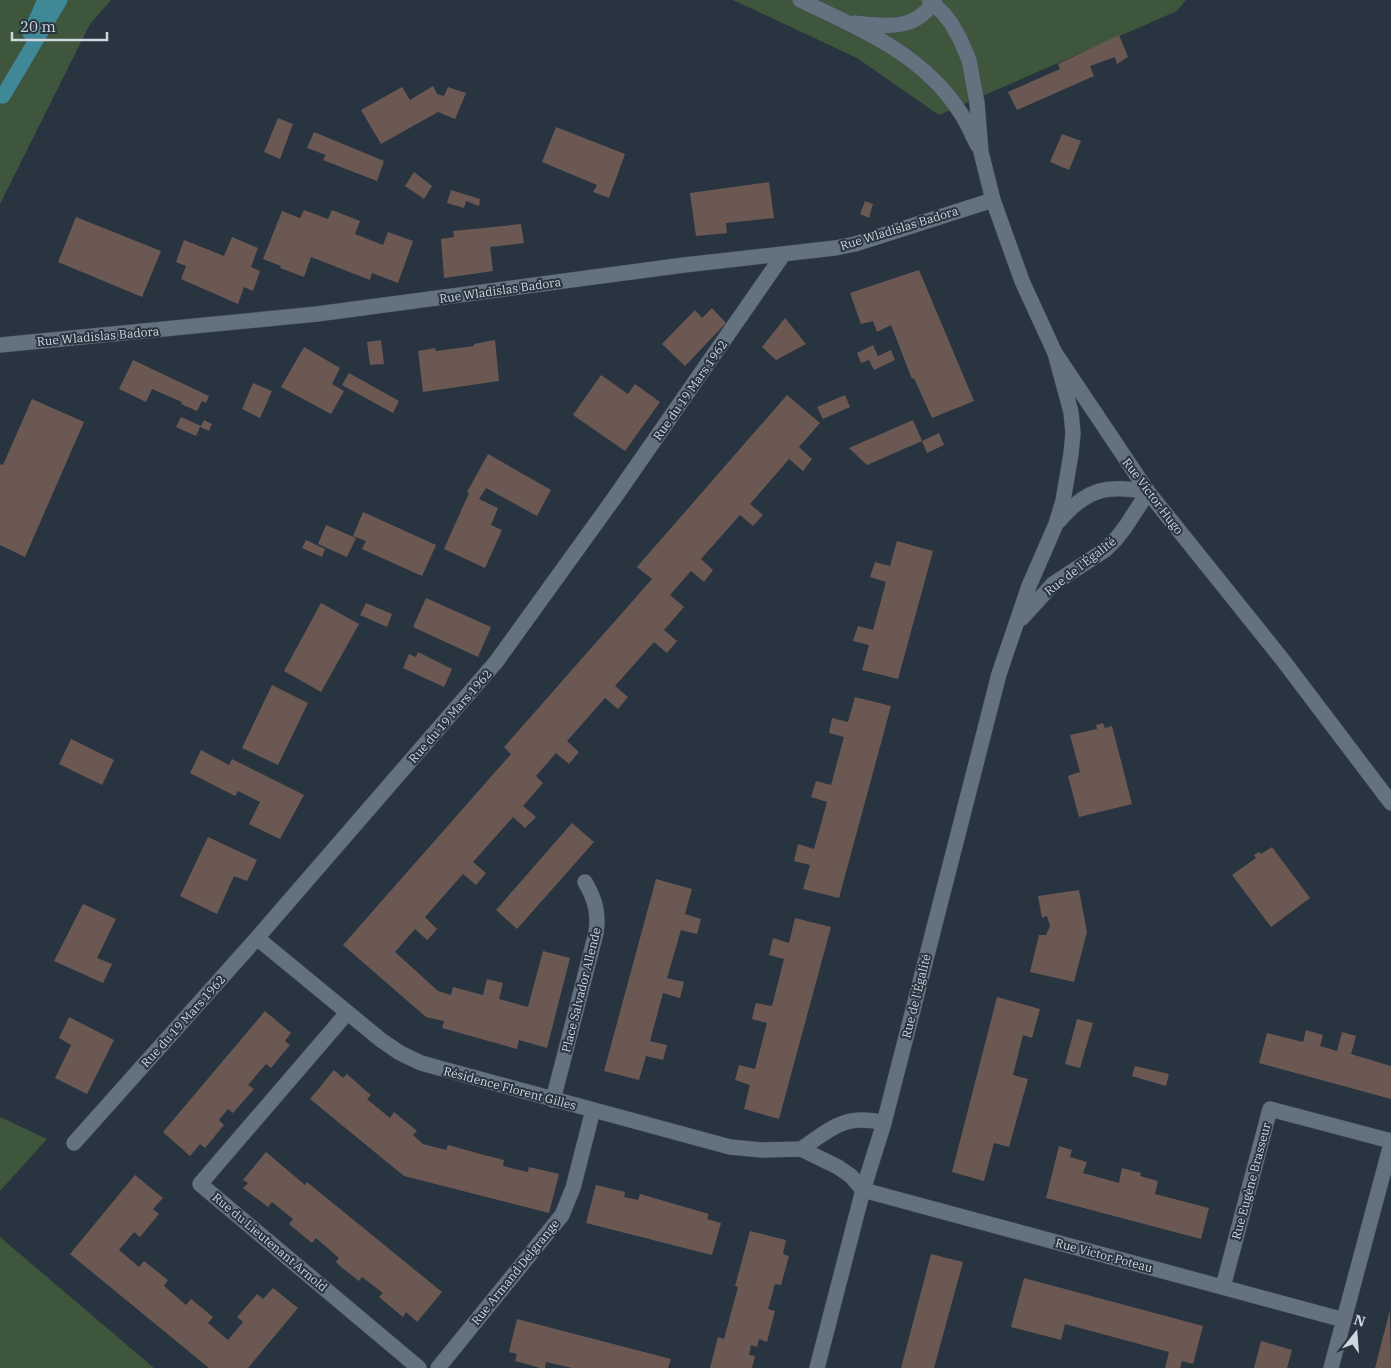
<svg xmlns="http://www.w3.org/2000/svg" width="1391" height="1368" font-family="'IBM Plex Serif',serif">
	<rect width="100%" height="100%" fill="#283541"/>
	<path fill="#3e563c" d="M0,0H111L90,24L0,204Z
		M733,0H1186L1177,11L939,115L857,58Z
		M0,1117L47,1139L0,1191Z
		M0,1237L154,1368H0Z"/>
	<path fill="#6c5853" d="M1119,35L1128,57L1117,64L1115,57L1090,66L1094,76L1017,110L1008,92L1060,69L1058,64Z
		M433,86L437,94L444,96L448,87L466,93L455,119L438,112L381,144L361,110L402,87L410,100Z
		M278,118L293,124L280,159L264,152Z
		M556,127L625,154L609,198L593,192L597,185L542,162Z
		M314,132L384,161L377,181L323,160L326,155L307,148Z
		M1062,134L1081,141L1069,170L1050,162Z
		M414,172L432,186L424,199L405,186Z
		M769,182L774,218L726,223L727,233L696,236L690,193Z
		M451,190L480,199L479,206L466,201L464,208L447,203Z
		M865,201L873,204L869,218L860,214Z
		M304,210L328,219L332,210L360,221L355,234L383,245L388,232L413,241L398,283L372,273L370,280L311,257L304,277L280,268L281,266L263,259L282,211L300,218Z
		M76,217L161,251L142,297L58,262Z
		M521,224L524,243L490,247L493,271L444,278L441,239L454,237L453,231Z
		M232,237L258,248L251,267L260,271L253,291L244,287L238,304L181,279L186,266L176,262L184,240L224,256Z
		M919,270L974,401L932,418L914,378L912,379L891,325L877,332L873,321L861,324L850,293Z
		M712,308L726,323L685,366L662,344L695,310L702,318Z
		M785,318L806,344L776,360L762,347Z
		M381,340L384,364L370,365L367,342Z
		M495,340L499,381L423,392L418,351L435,348L436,351L474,346V344Z
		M873,345L878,356L891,350L895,360L874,370L869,360L861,363L857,353Z
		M304,347L340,368L332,384L344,391L331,414L281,387Z
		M133,360L209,396L206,403L202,401L197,411L181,404L182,402L152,389L146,402L119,389Z
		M349,373L399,401L393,413L342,385Z
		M601,375L628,394L635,384L660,402L625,451L573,415Z
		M253,383L272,391L260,418L242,409Z
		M787,395L820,423L799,447L812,459L803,471L789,459L750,504L763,515L753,526L740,515L701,559L713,570L704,582L691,571L670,595L684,607L664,630L677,641L667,653L654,642L615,686L628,697L618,709L605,698L567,741L579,752L569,764L556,753L536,776L543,783L523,806L536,817L525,828L513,817L473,862L486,873L476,885L463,874L425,917L437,929L433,934L427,940L415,929L395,952L438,991L451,995L453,987L483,995L487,979L503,983L499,999L528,1007L543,951L570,958L547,1048L519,1040L517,1049L442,1028L444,1021L426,1017L343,945L511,754L504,747L652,579L637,567Z
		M845,395L850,407L823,419L817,407Z
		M32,399L84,422L25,557L0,545V464L3,465Z
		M181,417L201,426L204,420L212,424L209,431L200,427L196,436L176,427Z
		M913,420L922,441L867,465L849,448Z
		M939,433L944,445L927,453L922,441Z
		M488,454L551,490L537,516L486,488L479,499L498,508L491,525L502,530L485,568L444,549L469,493L467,492Z
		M363,512L436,545L422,576L362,549L366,541L353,536Z
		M326,525L356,538L347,557L318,544Z
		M306,540L325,549L322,557L302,548Z
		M897,541L933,551L898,679L862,670L869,645L853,641L858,626L873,630L886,582L870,577L875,562L890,566Z
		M426,598L491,627L478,657L413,627Z
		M321,603L359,624L321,692L284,671Z
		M366,603L392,614L387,627L360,615Z
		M418,652L452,669L444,687L403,668L409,654L416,657Z
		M272,685L308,703L278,765L242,748Z
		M855,697L891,706L839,898L803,889L810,865L794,861L798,844L814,849L827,802L811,797L816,781L831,785L844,737L829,733L832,718L848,722Z
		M1103,723L1105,728L1112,726L1132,804L1079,817L1068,776L1080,772L1070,735L1097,729L1096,725Z
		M71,739L114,760L102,785L59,764Z
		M201,750L229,765L232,759L304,795L280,839L249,824L260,802L238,791L235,796L190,773Z
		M572,823L594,842L517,929L496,910Z
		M208,837L257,860L247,881L234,876L217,914L180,896Z
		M1272,847L1310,898L1271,927L1232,875L1256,858L1254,855L1259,852L1261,854Z
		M656,879L692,889L685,914L701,919L697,934L681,930L667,978L684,982L680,998L663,993L650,1041L667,1045L663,1060L646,1056L639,1080L604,1071Z
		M1079,890L1087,932L1074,982L1030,972L1039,935H1046L1050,926L1047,916L1042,918L1038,896Z
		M83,904L116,919L97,958L112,964L103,983L54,961Z
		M795,918L831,927L779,1119L744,1109L750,1085L735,1080L739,1065L755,1069L767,1023L752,1019L754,1010L756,1003L772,1006L784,959L769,955L773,938L789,943Z
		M997,997L1040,1009L1032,1038L1023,1035L1013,1075L1028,1079L1009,1147L994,1143L984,1181L952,1172Z
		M265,1011L291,1033L285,1041L290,1045L271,1068L266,1064L248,1085L254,1089L233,1113L228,1109L219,1120L224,1125L205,1148L200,1144L190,1156L163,1132Z
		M69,1017L114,1040L87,1094L55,1078L71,1045L59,1038Z
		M1077,1019L1093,1023L1080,1068L1065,1064Z
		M1306,1030L1323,1035L1320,1046L1337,1051L1342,1032L1356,1036L1351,1054L1391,1066V1099L1259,1063L1267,1033L1303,1042Z
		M1135,1066L1169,1074L1166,1086L1132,1076Z
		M334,1070L343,1078L347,1074L365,1090L371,1095L367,1099L390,1118L394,1112L417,1131L413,1135L423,1144L446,1150L448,1145L484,1155L504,1160L503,1166L528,1172L529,1167L559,1174L549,1213L404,1176L310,1099Z
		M1059,1146L1072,1150L1070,1157L1087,1162L1083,1173L1119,1183L1122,1168L1141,1173L1140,1176L1158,1181L1155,1194L1209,1208L1201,1239L1046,1198Z
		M266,1152L305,1185L307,1182L442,1292L417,1322L406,1312L403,1317L379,1297L383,1293L362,1277L359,1281L341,1267L336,1262L339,1258L316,1238L312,1243L289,1224L293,1219L272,1202L268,1207L243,1188L248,1183L243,1180Z
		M135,1175L163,1198L153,1209L159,1214L140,1237L134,1232L119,1250L139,1267L144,1261L168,1280L164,1286L186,1305L191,1299L213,1317L208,1323L228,1340L243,1322L237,1317L257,1294L263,1299L273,1288L298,1308L248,1368H209L70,1254Z
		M596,1185L625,1192L624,1197L638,1200L640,1194L709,1214L707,1219L721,1223L712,1255L586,1223Z
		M750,1231L786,1240L783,1254L789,1256L781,1285L775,1284L768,1309L775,1311L767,1342L759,1339L757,1347L751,1345L749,1355L755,1356L752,1368H710L718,1337L724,1339L738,1287L735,1286Z
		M931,1254L963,1262L934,1368H901Z
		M1024,1278L1203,1326L1193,1364L1182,1361L1180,1368H1165L1169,1352L1065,1324L1061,1340L1011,1327Z
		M1390,1310L1391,1368H1375L1382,1341Z
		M517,1319L671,1359L668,1368H572L546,1362L545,1368H540L515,1361L517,1354L509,1352Z
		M1261,1341L1292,1350L1287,1368H1254Z"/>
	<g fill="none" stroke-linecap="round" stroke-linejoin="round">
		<g stroke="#45505a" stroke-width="16">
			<path id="minor" d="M800,0C860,29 922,53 960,112C967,122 972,135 978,146
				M929,0L943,13L951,23L960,39L969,60L977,103L981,152L993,200L1022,281L1055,353L1148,492L1282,659L1391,803
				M854,23C886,26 915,32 935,0
				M0,345L317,314L684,265L835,248L855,244L993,200
				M1059,521C1086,489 1107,484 1148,492
				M1022,618L1053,584L1105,550L1116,539L1126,526L1148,492
				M257,938L381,1040L400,1053L421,1063L730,1147L762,1150L801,1149L838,1167L851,1176L863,1190L1344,1320
				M347,1013L200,1184L419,1368
				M553,1100L596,933C599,913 595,899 585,882
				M74,1143L257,938L496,662L615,497L783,255
				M801,1149C831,1129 845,1113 884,1123
				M1223,1287L1270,1109L1391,1141
				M438,1368L562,1215L573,1188L593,1110
				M817,1368L863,1190L884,1123L999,674L1029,586L1056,524L1063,501L1071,454L1073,433L1071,412L1055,353
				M1331,1368L1391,1144"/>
		</g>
		<g stroke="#45505a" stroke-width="16">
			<path id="major" d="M30,33L45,0
				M3,96L60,0"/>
		</g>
		<use href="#minor" stroke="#647280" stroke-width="15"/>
		<use href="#major" stroke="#3f8997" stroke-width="15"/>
	</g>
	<g text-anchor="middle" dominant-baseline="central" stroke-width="4" stroke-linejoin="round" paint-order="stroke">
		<g font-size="12" fill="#cfd7de" stroke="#283541">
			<text transform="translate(899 228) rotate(-17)">Rue Wladislas Badora</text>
			<text transform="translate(500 290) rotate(-8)">Rue Wladislas Badora</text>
			<text transform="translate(98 336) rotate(-5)">Rue Wladislas Badora</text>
			<text transform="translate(690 390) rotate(-55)">Rue du 19 Mars 1962</text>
			<text transform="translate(1153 496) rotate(53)">Rue Victor Hugo</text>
			<text transform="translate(1080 566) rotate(-38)">Rue de l'Égalité</text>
			<text transform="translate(450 716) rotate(-49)">Rue du 19 Mars 1962</text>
			<text transform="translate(581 990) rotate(-76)">Place Salvador Allende</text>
			<text transform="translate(916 996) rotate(-76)">Rue de l'Égalité</text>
			<text transform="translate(183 1021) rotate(-48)">Rue du 19 Mars 1962</text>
			<text transform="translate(510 1088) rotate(15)">Résidence Florent Gilles</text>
			<text transform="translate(1251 1181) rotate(-75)">Rue Eugène Brasseur</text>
			<text transform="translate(270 1242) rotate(40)">Rue du Lieutenant Arnold</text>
			<text transform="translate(1104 1255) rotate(15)">Rue Victor Poteau</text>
			<text transform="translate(515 1272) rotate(-51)">Rue Armand Delgrange</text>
		</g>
	</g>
	<g transform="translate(1356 1333) rotate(17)" stroke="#283541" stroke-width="4" paint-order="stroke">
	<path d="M0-4L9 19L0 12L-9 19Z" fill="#cfd7de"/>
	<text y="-8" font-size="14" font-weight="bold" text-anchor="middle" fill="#cfd7de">N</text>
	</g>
	<path d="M12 32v8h95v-8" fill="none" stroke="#cfd7de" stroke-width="2.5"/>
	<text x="20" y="32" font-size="15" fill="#cfd7de" stroke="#283541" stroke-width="4" paint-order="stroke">20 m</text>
</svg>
